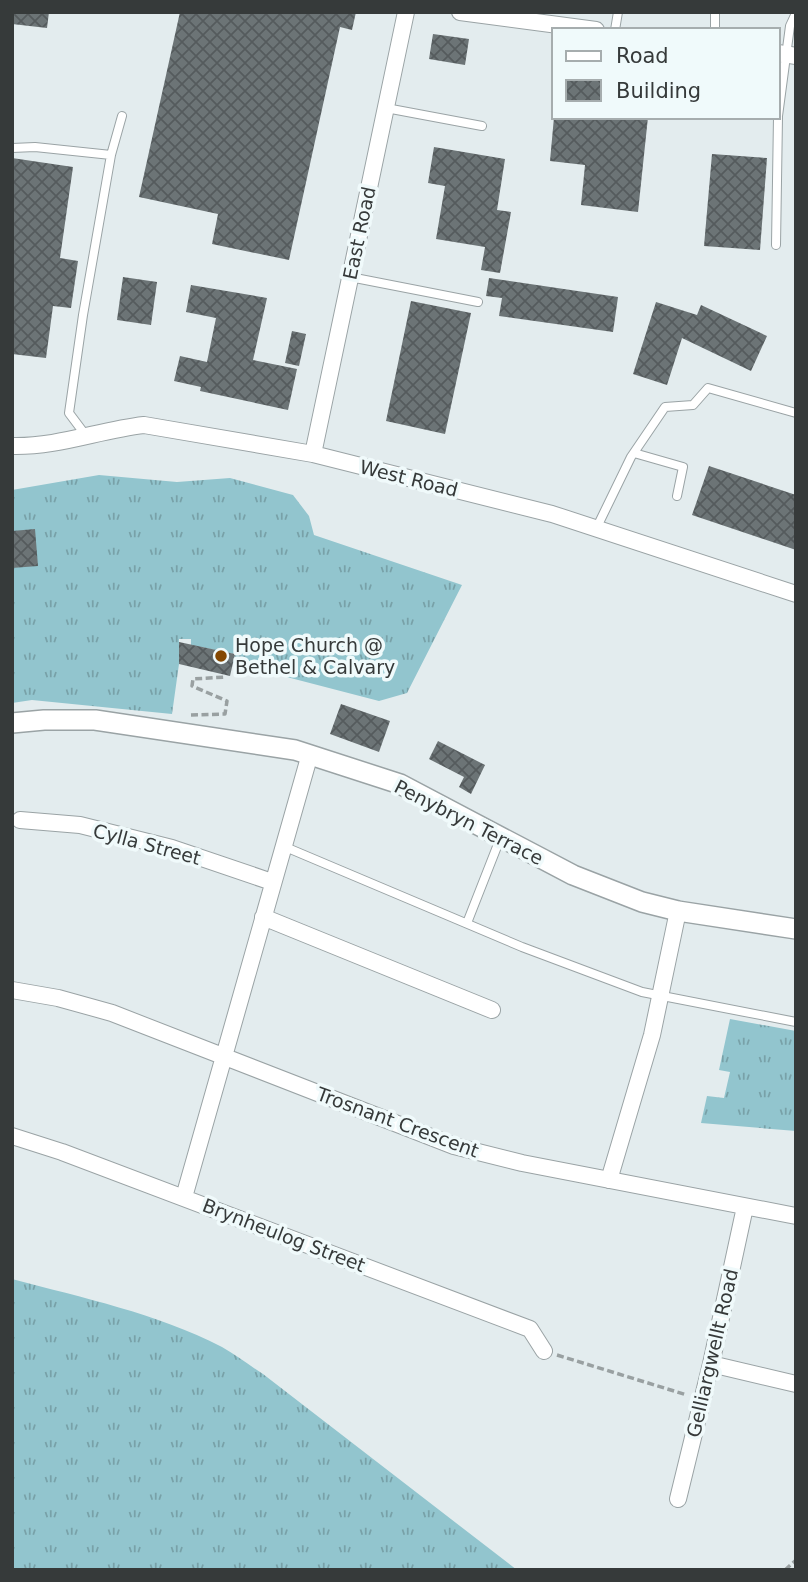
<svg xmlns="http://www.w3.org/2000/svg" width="808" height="1582" font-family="'DejaVu Sans',sans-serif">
	<defs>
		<pattern id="grass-tufts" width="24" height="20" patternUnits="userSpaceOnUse" patternTransform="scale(1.75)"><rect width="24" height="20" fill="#92c5ce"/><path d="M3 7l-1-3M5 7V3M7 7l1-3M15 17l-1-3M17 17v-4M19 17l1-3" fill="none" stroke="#78a1a8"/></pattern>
		<pattern id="building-cross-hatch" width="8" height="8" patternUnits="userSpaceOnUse" patternTransform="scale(1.75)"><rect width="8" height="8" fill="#6c7476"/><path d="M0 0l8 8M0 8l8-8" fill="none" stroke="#555b5d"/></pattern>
	</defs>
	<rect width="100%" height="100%" fill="#e3ecee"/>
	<path fill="url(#grass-tufts)" d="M99,475L177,482L230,478L293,495L309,516L314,535L462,585L407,693L379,701L233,663L235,654L191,645V639H179V664L172,714L32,700L12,703V490Z
		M730,1019L796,1031V1131L701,1123L707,1096L724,1098L730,1072L719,1070Z
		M12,1279C83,1298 156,1313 222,1347C236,1355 249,1365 263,1374L517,1570H12Z"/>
	<path fill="url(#building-cross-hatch)" d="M12,12H49L47,28L12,24Z
		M180,12H356L352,30L340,27L289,260L212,244L218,214L139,197Z
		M433,34L469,39L465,65L429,59Z
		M554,117H648L638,212L581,205L585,165L550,161Z
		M434,147L505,159L497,210L511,212L500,273L481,270L485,247L436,239L445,186L428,183Z
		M712,154L767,158L760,250L704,246Z
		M12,158L73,167L60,258L78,261L71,308L53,306L46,358L12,354Z
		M123,277L157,282L151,325L117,320Z
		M489,278L618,297L613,332L499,316L502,298L486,296Z
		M191,285L267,298L253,360L297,369L288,410L200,391L201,387L174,381L180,356L207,362L216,318L186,312Z
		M411,301L471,313L445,434L386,421Z
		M656,302L697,315L701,305L767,336L751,371L682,338L667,385L633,374Z
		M292,331L306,334L299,366L285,363Z
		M709,466L796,495V550L692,515Z
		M35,529L38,566L12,568V531Z
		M179,642L235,654L230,676L179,664Z
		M341,704L390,721L379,752L330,734Z
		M438,741L485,765L471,794L459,787L464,777L429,759Z"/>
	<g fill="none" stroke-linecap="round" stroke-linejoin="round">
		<g stroke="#9aa3a5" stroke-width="10">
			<path id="service" d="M715,12V30
				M615,30L618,12
				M386,108L482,126
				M778,116L790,26L796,13
				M12,148L35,147L111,155
				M776,245L778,117
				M350,277L478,302
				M87,437L69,413L83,315L111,155L122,116
				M634,453L683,467L677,496
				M596,529L631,457L665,407L693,405L708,388L796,413
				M283,846L522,947L642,992L796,1022
				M467,923L500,839"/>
		</g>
		<g stroke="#9aa3a5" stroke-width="18">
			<path id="minor" d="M460,12L596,30
				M778,53L796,56
				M12,446C59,447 99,430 144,425L313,454L552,514L796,594
				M313,454L406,12
				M20,820L80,825L172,848L272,882
				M263,917L492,1010
				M12,990L58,998L112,1013L454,1146L522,1163L796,1216
				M12,1136L62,1152L530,1329L544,1351
				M609,1180L652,1035L678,911
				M184,1197L310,754
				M711,1364L796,1384
				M678,1499L711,1364L745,1207"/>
		</g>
		<g stroke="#9aa3a5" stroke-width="22">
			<path id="tertiary" d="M12,723L44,720H95L295,750L400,784L573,875L642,902L678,911L796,929"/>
		</g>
		<path stroke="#99a0a1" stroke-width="3.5" stroke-dasharray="7 3.5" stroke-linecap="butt" d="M191,715L225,714L227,701L192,686L193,679L226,677
			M557,1355L687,1395
			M785,1570L796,1560"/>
		<use href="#service" stroke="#fff" stroke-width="8"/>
		<use href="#minor" stroke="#fff" stroke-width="16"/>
		<use href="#tertiary" stroke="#fff" stroke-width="19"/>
	</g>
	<circle fill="#844802" stroke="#f0fafb" stroke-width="2.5" cx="221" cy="656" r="7"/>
	<g text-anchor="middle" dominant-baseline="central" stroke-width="7" stroke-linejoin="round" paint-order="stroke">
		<g font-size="19" fill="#363a3a" stroke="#f0fafb">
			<text transform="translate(359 233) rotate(-78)">East Road</text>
			<text transform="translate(409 478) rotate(14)">West Road</text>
			<text transform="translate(469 822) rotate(27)">Penybryn Terrace</text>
			<text transform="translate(147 844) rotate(15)">Cylla Street</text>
			<text transform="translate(398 1122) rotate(20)">Trosnant Crescent</text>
			<text transform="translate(284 1235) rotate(21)">Brynheulog Street</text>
			<text transform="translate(712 1353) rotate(-77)">Gelliargwellt Road</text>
		</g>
		<g font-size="19" fill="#363a3a" stroke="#f0fafb" text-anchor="start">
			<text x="235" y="645">Hope Church @<tspan x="235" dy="22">Bethel &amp; Calvary</tspan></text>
		</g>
	</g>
	<rect width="808" height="1582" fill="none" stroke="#363a3a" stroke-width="28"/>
	<rect x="552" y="28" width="228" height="91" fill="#f0fafb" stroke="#a6adae" stroke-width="2"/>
	<rect x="566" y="51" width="35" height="10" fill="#ffffff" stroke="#a6adae" stroke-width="2"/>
	<text x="616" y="63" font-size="21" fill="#363a3a">Road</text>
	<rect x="566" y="80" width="35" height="21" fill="url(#building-cross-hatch)" stroke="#a6adae" stroke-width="2"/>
	<text x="616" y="98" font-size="21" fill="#363a3a">Building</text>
</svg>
